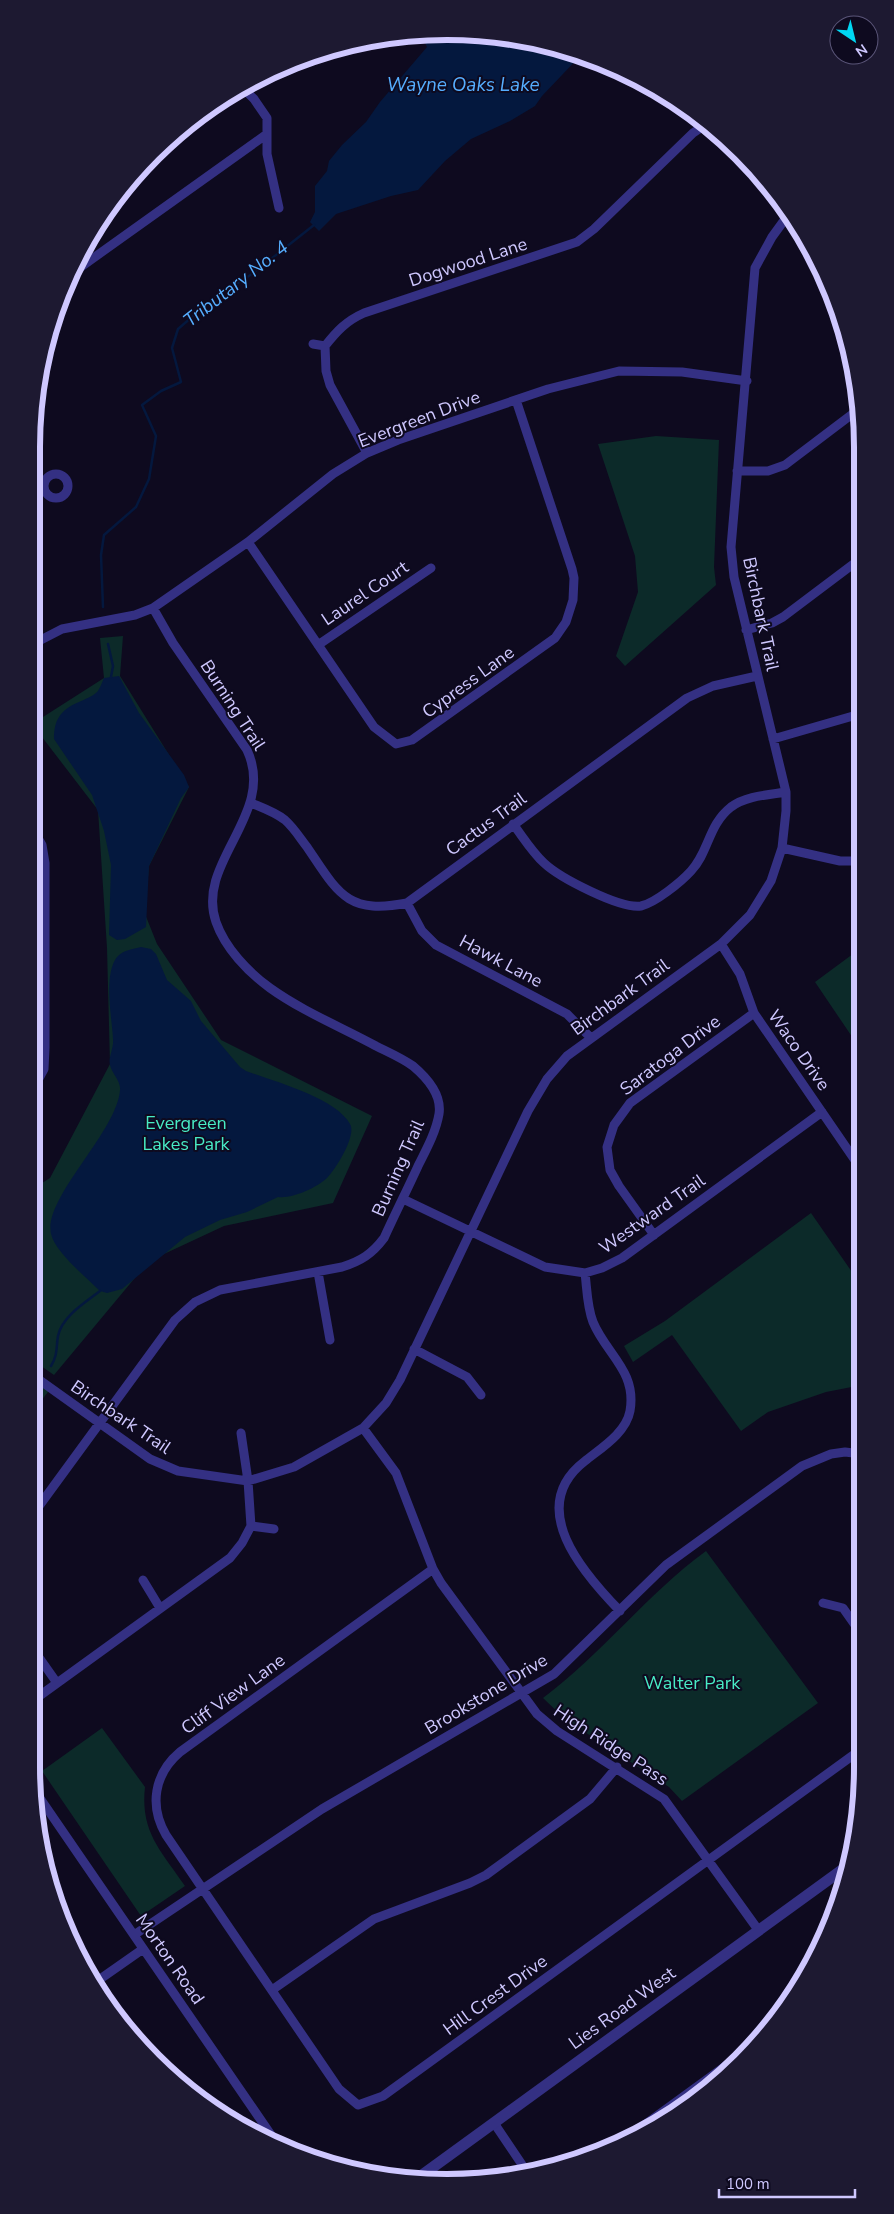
<svg xmlns="http://www.w3.org/2000/svg" width="894" height="2214" font-family="'Nunito Sans',sans-serif">
	<rect width="100%" height="100%" fill="#0e0a1f"/>
	<path fill="#0c2a29" d="M656,436L719,440L714,567L716,585L625,666L616,656L638,592L635,556L598,444Z
		M123,636L120,676L189,787L149,866L145,914L157,944L221,1040L372,1116L333,1203L224,1226L149,1261L54,1375L31,1359V1190L50,1178L110,1064L107,948L98,810L32,724L104,678L100,638Z
		M861,948V1050L815,982Z
		M811,1213L861,1285L862,1385L826,1392L768,1412L741,1431L672,1335L633,1362L624,1346L665,1321Z
		M31,1374L51,1388L31,1414Z
		M706,1551L818,1703L682,1801L669,1787L565,1719L543,1698C602,1654 647,1594 706,1551Z
		M102,1728L145,1787C140,1832 161,1851 185,1886L141,1916L42,1771Z"/>
	<path fill="#04183e" d="M439,33L501,35L582,54L542,96L535,106L510,121L471,139L445,161L418,190L391,196L336,214L319,231L310,222L315,212V186L327,171L329,161L342,145L366,122L380,102L427,47L425,43L429,39L433,40Z
		M119,676L139,713L184,775L189,787L181,798L149,866L146,927L125,939L117,940L109,935L111,865L104,831L92,795L54,739C54,720 60,710 79,702C85,699 92,697 97,692C100,689 102,682 104,678Z
		M141,947L151,949L156,954L167,980L191,1001L201,1021L240,1067L246,1071C273,1081 336,1098 350,1124C357,1135 336,1169 327,1178C316,1188 292,1199 278,1197L247,1212L220,1220L185,1237L122,1289L107,1293L100,1291C87,1278 55,1252 51,1234C43,1198 117,1132 120,1090C121,1081 112,1074 110,1065C108,1058 114,1048 113,1039C112,1018 103,975 117,957C123,950 133,949 141,947Z"/>
	<g fill="none" stroke-linecap="round" stroke-linejoin="round">
		<path stroke="#04183e" stroke-width="2.5" d="M103,607L101,555L104,535L136,507L149,479L156,436L142,405L161,391L181,382L172,348L178,329L214,298L252,274L314,225
			M108,644L113,666L111,677
			M51,1366C58,1355 56,1347 58,1336C62,1316 86,1302 100,1291
			M31,1400L33,1397"/>
		<path stroke="#343083" stroke-width="9" d="M242,87L254,99L267,118V154L279,208
			M71,274L267,134
			M313,344L325,346
			M367,453L330,385L326,371L325,346C337,331 346,321 364,313L577,242L594,229L693,133L705,125
			M737,471H768L785,465L859,409
			M44 486a12 12 0 1 1 24 0a12 12 0 1 1-24 0Z
			M31,494L43,489
			M248,542L374,727L396,744L412,740L555,638L566,622L573,600L574,578L572,569L516,400
			M746,630L772,623L783,617L860,559
			M31,645L62,629L135,615L153,608L248,542L333,474L367,453L398,440L548,389L619,371L682,372L747,381
			M318,645L431,568
			M773,739L860,714
			M251,803C263,808 275,812 285,820C294,828 300,838 307,847C338,893 347,915 407,903L687,698L713,686L757,676
			M513,824C523,837 532,852 544,863C560,878 620,909 641,906C655,903 681,882 691,871C709,852 708,825 731,807C746,796 767,795 786,792
			M31,826L42,845L45,863V1048L44,1069L31,1093
			M782,848L840,861H860
			M407,903L422,931L436,945L567,1014L591,1038
			M721,944L740,974L754,1013L861,1169
			M403,1199L545,1267L585,1273L602,1268L622,1258L822,1112
			M654,1235L619,1186L610,1170L607,1147L614,1125L630,1103L754,1013
			M318,1272L330,1340
			M585,1273C587,1289 587,1307 593,1322C606,1354 637,1371 630,1411C626,1433 601,1448 585,1461C525,1507 583,1573 620,1611
			M414,1349L467,1377L481,1395
			M31,1374L150,1459L178,1471L248,1481L294,1467L363,1428L386,1403L400,1380L528,1111L547,1079L567,1056L721,944L750,915L771,881L782,848L786,811V792L734,577L731,547L755,268L772,237L788,215
			M363,1428L396,1473L433,1569L441,1583L537,1714L557,1731L664,1799L759,1931
			M241,1433L248,1481L251,1526
			M31,1517L175,1320L195,1302L220,1290L342,1267C361,1261 372,1254 384,1238C395,1214 407,1190 418,1166C426,1150 436,1132 439,1114C442,1095 426,1077 413,1066C402,1058 388,1052 376,1046C341,1027 302,1011 270,988C248,972 225,948 216,922C195,862 277,814 247,750L173,643L153,608
			M433,1569L180,1752C154,1774 149,1806 166,1835L339,2089L358,2105L383,2096L863,1748
			M143,1580L160,1608
			M823,1603L843,1608L862,1635
			M31,1646L57,1683
			M31,1702L230,1558L242,1543L251,1526L274,1529
			M35,1791L278,2145
			M134,1935L322,1809L554,1674L666,1565L802,1466L831,1454L845,1452L862,1454
			M93,1984L143,1949
			M272,1990L374,1919L470,1883L486,1875L590,1799L617,1767
			M494,2123L529,2175
			M628,2137L731,2062L743,2057"/>
		<path stroke="#343083" stroke-width="11" d="M418,2178L846,1867"/>
	</g>
	<g text-anchor="middle" dominant-baseline="central" stroke-width="4" stroke-linejoin="round" paint-order="stroke">
		<g font-size="18" fill="#cfc8ff" stroke="#0e0a1f">
			<text transform="translate(468 262) rotate(-18)">Dogwood Lane</text>
			<text transform="translate(419 419) rotate(-21)">Evergreen Drive</text>
			<text transform="translate(365 593) rotate(-34)">Laurel Court</text>
			<text transform="translate(761 614) rotate(78)">Birchbark Trail</text>
			<text transform="translate(468 682) rotate(-36)">Cypress Lane</text>
			<text transform="translate(233 705) rotate(57)">Burning Trail</text>
			<text transform="translate(486 824) rotate(-36)">Cactus Trail</text>
			<text transform="translate(501 961) rotate(28)">Hawk Lane</text>
			<text transform="translate(620 997) rotate(-36)">Birchbark Trail</text>
			<text transform="translate(799 1050) rotate(55)">Waco Drive</text>
			<text transform="translate(670 1055) rotate(-37)">Saratoga Drive</text>
			<text transform="translate(398 1168) rotate(-66)">Burning Trail</text>
			<text transform="translate(652 1214) rotate(-35)">Westward Trail</text>
			<text transform="translate(121 1417) rotate(34)">Birchbark Trail</text>
			<text transform="translate(233 1694) rotate(-36)">Cliff View Lane</text>
			<text transform="translate(486 1694) rotate(-31)">Brookstone Drive</text>
			<text transform="translate(611 1745) rotate(33)">High Ridge Pass</text>
			<text transform="translate(170 1959) rotate(55)">Morton Road</text>
			<text transform="translate(495 1995) rotate(-36)">Hill Crest Drive</text>
			<text transform="translate(622 2008) rotate(-36)">Lies Road West</text>
		</g>
		<g font-size="18" fill="#48ebc5" stroke="#0e0a1f">
			<text x="186" y="1123">Evergreen<tspan x="186" dy="21">Lakes Park</tspan></text>
			<text x="692" y="1683">Walter Park</text>
		</g>
		<g font-size="19" font-style="italic" fill="#56aeff" stroke="#0e0a1f">
			<text x="463" y="85">Wayne Oaks Lake</text>
			<text transform="translate(236 284) rotate(-38)">Tributary No. 4</text>
		</g>
	</g>
	<path d="M0 0H894V2214H0ZM447 40H447A407 407 0 0 1 854 447V1767A407 407 0 0 1 447 2174H447A407 407 0 0 1 40 1767V447A407 407 0 0 1 447 40Z" fill="#1d1931" fill-rule="evenodd"/>
	<path fill="none" stroke="#cfc8ff" stroke-width="6" d="M447 40H447A407 407 0 0 1 854 447V1767A407 407 0 0 1 447 2174H447A407 407 0 0 1 40 1767V447A407 407 0 0 1 447 40Z"/>
	<g transform="translate(854 40) rotate(145)"><circle r="24" fill="#0e0a1f" stroke="#5b5679"/>
	<path d="M0-4L9 19L0 12L-9 19Z" fill="#00d7f3"/>
	<text y="-8" font-size="14" font-weight="bold" text-anchor="middle" fill="#cfc8ff">N</text>
	</g>
	<path d="M719 2189v8h136v-8" fill="none" stroke="#cfc8ff" stroke-width="2.5"/>
	<text x="726" y="2189" font-size="15" fill="#cfc8ff" stroke="#0e0a1f" stroke-width="4" paint-order="stroke">100 m</text>
</svg>
